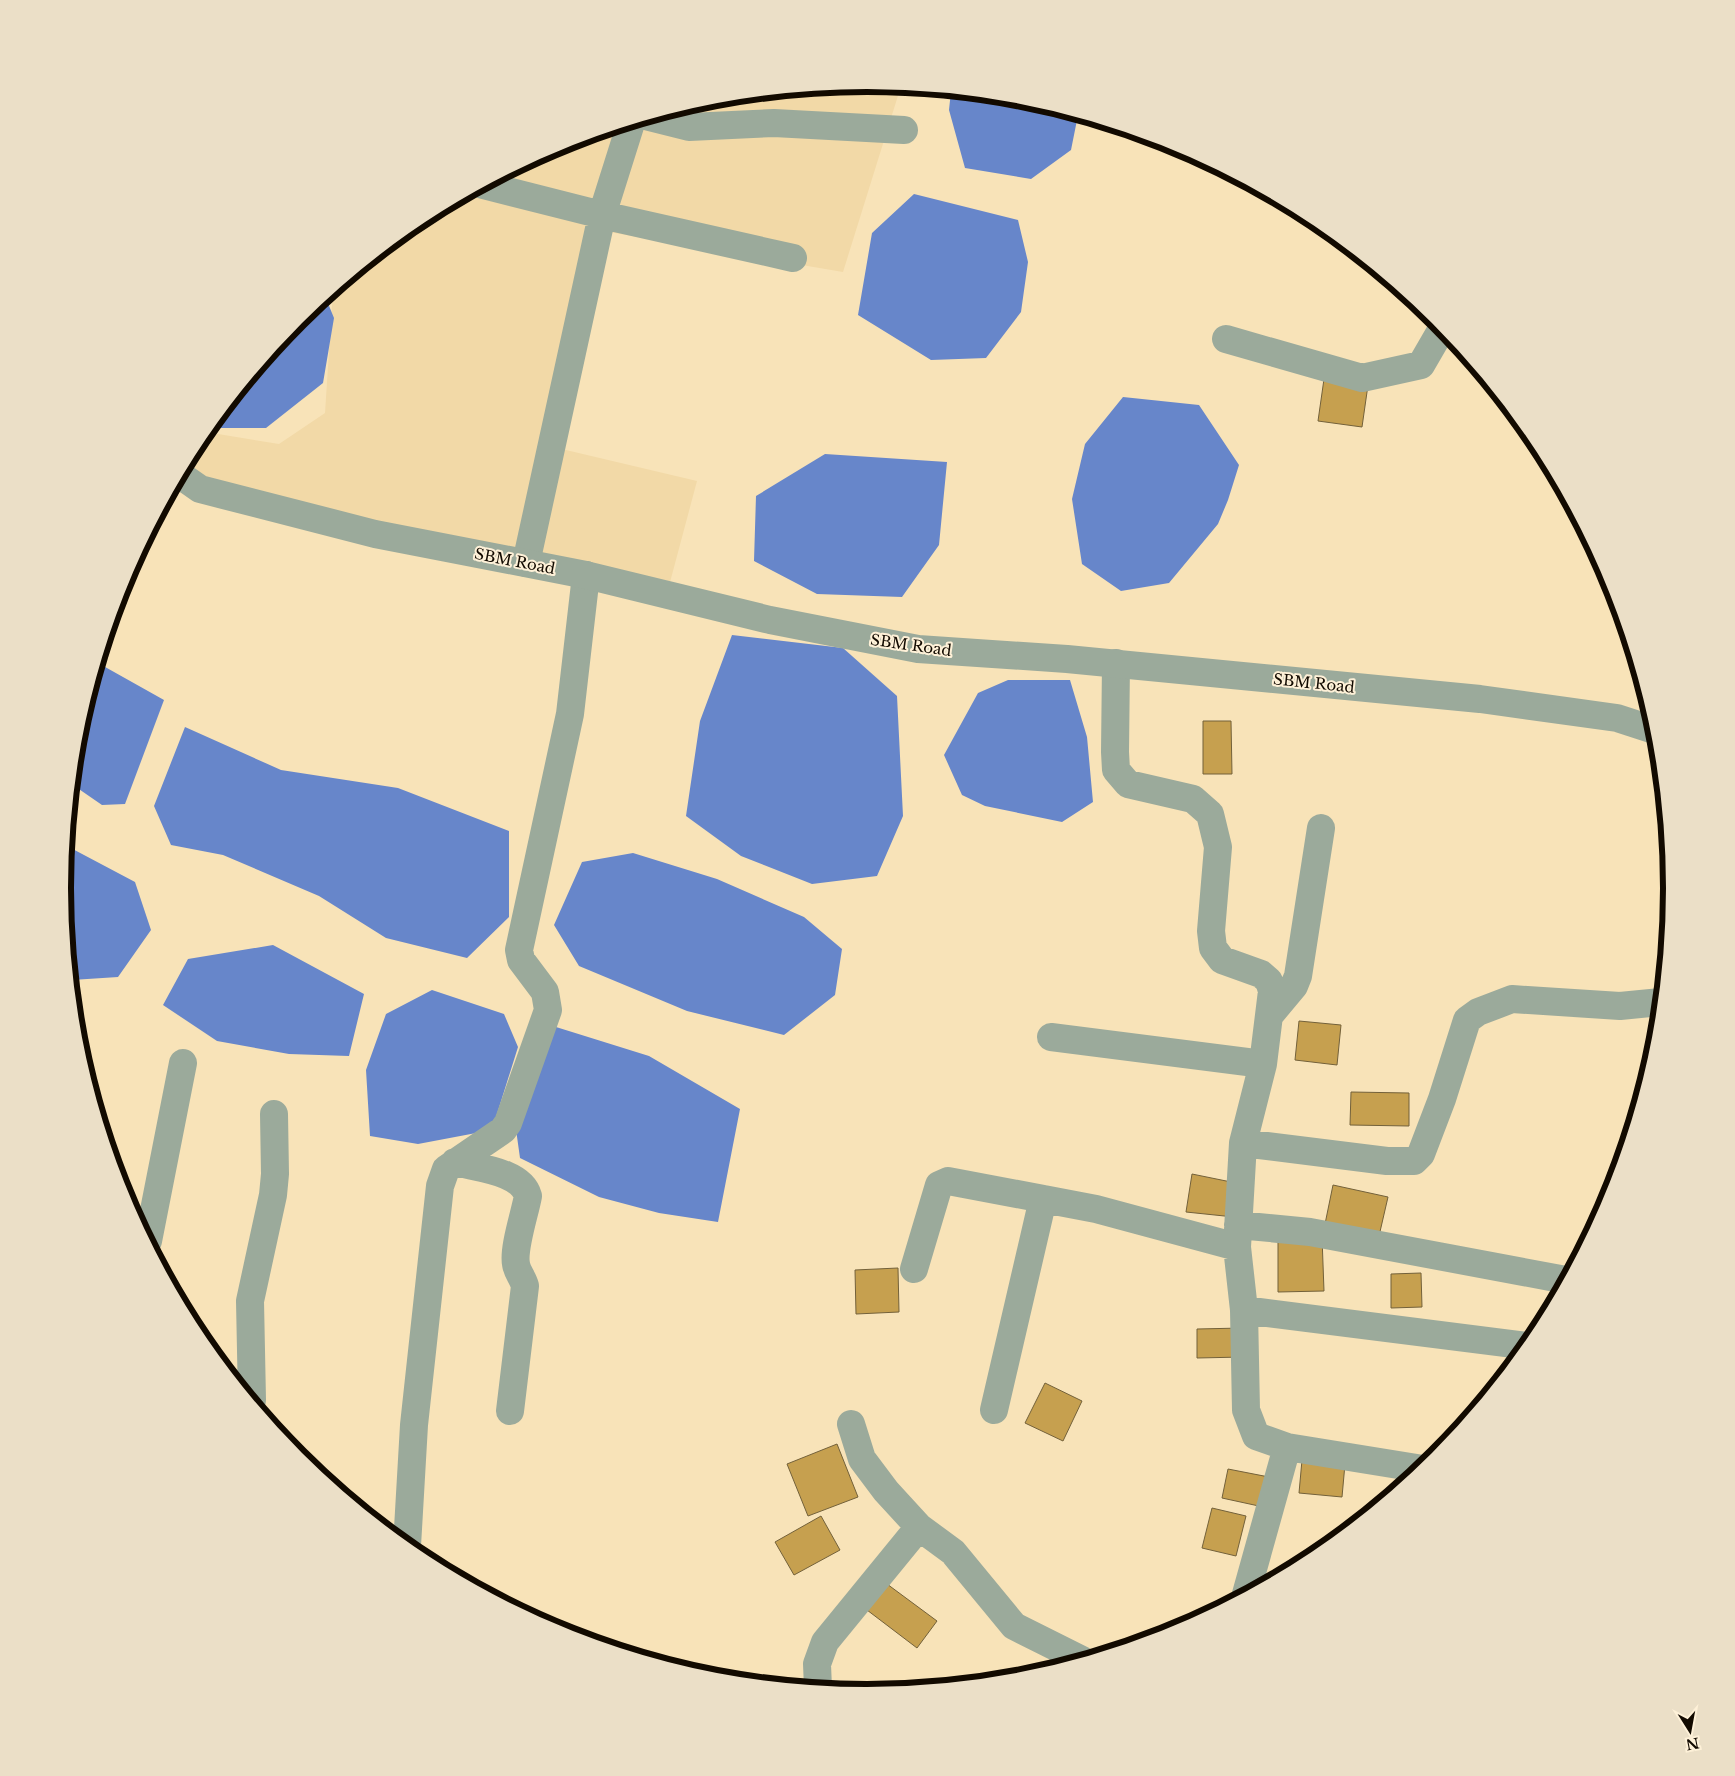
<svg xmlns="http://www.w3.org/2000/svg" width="1735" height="1776" font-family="'Libre Baskerville',serif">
	<rect width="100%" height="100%" fill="#f8e3b8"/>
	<path fill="#f2d9a7" d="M868,83L901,86L843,272L603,231L549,446L697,481L669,586L217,487L186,464L198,441L206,432L279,444L325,413L333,290L421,219L560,144L711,98Z"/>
	<path fill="#6786ca" d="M951,91L1025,99L1078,115L1071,150L1031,179L965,168L949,110Z
		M914,194L1018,220L1028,262L1021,312L986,358L931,360L858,315L872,233Z
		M325,296L334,318L323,383L266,428H210L298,319Z
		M1123,397L1199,405L1239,465L1228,500L1218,524L1169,583L1121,591L1082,564L1072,499L1085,444Z
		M825,454L947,462L939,545L902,597L817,594L754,561L756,496Z
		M732,635L843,648L897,696L903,816L877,876L812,884L741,856L686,816L700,721Z
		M98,663L164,700L125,804L102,805L73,785L78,731Z
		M1008,680H1070L1087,737L1093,802L1062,822L985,806L962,795L944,755L978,693Z
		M185,727L281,770L398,788L509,831V917L467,958L386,938L319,896L223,855L171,845L154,806Z
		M67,846L135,882L151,930L118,977L72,980L63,888Z
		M633,853L717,879L804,917L842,949L835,995L784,1035L687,1011L579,966L554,925L582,862Z
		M273,945L364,994L349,1056L289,1054L217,1041L163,1005L188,959Z
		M432,990L504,1014L518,1047L492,1130L418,1144L370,1136L366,1070L386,1014Z
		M556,1027L649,1056L740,1109L718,1222L659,1213L599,1197L520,1158L512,1101Z"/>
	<path fill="#c6a04f" stroke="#73613a" d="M1324,379L1368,385L1362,427L1318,421Z
		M1203,721H1231L1232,774H1203Z
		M1299,1021L1341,1025L1337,1065L1295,1060Z
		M1351,1092L1409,1093V1126L1350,1125Z
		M1192,1174L1236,1183L1234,1217L1186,1212Z
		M1333,1185L1388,1197L1379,1236L1325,1224Z
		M1278,1234L1322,1237L1324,1291L1278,1292Z
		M898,1268L899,1312L856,1314L855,1270Z
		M1421,1273L1422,1307L1391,1308V1274Z
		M1242,1328L1243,1357L1197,1358V1329Z
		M1045,1383L1082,1401L1063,1441L1025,1423Z
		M837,1444L858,1497L808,1516L787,1464Z
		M1302,1460L1345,1464L1342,1497L1299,1493Z
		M1228,1469L1274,1478L1268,1508L1222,1498Z
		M1212,1508L1246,1516L1236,1556L1202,1548Z
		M821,1516L840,1550L794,1575L775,1542Z
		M887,1584L937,1621L917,1648L867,1610Z"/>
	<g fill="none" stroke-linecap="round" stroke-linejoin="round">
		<path stroke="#9baa9b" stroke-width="28" d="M649,117L689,127L774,123L904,130
			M483,185L602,215L793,258
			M1226,339L1362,378L1421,365L1443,327
			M526,563L602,215L631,123
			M1116,663L1115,752L1116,770L1128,784L1193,799L1210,814L1218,847L1211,931L1213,948L1222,960L1261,974L1269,981L1272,991L1263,1064L1243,1143L1237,1247L1244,1310L1246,1410L1256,1436L1287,1447L1423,1469
			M1269,1016L1294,986L1298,976L1321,828
			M1051,1037L1263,1064
			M1243,1143L1387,1161H1414L1421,1154L1442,1099L1467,1020L1478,1012L1512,999L1620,1006L1661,1002
			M455,1162C477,1168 521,1171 528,1196C525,1213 513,1248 516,1264C517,1272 523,1278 525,1286L510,1411
			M1238,1225L1310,1232L1566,1280
			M148,1241L183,1063
			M914,1269L939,1185L948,1181L1096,1209L1237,1247
			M1244,1310L1528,1346
			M252,1400L250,1301L273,1195L275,1174L274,1114
			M994,1410L1043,1199
			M851,1424L862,1459L886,1491L919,1527L953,1552L1014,1626L1082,1660
			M407,1546L414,1425L440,1186L446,1169L503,1130L508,1123L548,1010L545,992L521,960L519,950L570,714L586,575
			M1246,1594L1287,1447
			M818,1688L817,1664L825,1642L919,1527"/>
		<path stroke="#9baa9b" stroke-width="28" d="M180,475L200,489L375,534L586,575L770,620L918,649L1067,659L1480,699L1617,718L1657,731"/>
	</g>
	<g text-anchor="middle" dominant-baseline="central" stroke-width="4" stroke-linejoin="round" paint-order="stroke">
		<g font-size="15" fill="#120a00" stroke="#fef1d8">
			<text transform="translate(515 561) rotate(11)">SBM Road</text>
			<text transform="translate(911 645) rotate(8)">SBM Road</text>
			<text transform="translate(1314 683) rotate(6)">SBM Road</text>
		</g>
	</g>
	<path d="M0 0H1735V1776H0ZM71 888a796 796 0 1 1 1592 0a796 796 0 1 1-1592 0Z" fill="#ebdfc7" fill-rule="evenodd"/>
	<path fill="none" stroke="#120a00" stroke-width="6" d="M71 888a796 796 0 1 1 1592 0a796 796 0 1 1-1592 0Z"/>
	<g transform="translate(1690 1731) rotate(169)" stroke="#fef1d8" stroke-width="4" paint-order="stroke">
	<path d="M0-4L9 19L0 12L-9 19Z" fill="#120a00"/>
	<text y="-8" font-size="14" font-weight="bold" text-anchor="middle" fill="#120a00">N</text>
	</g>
</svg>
